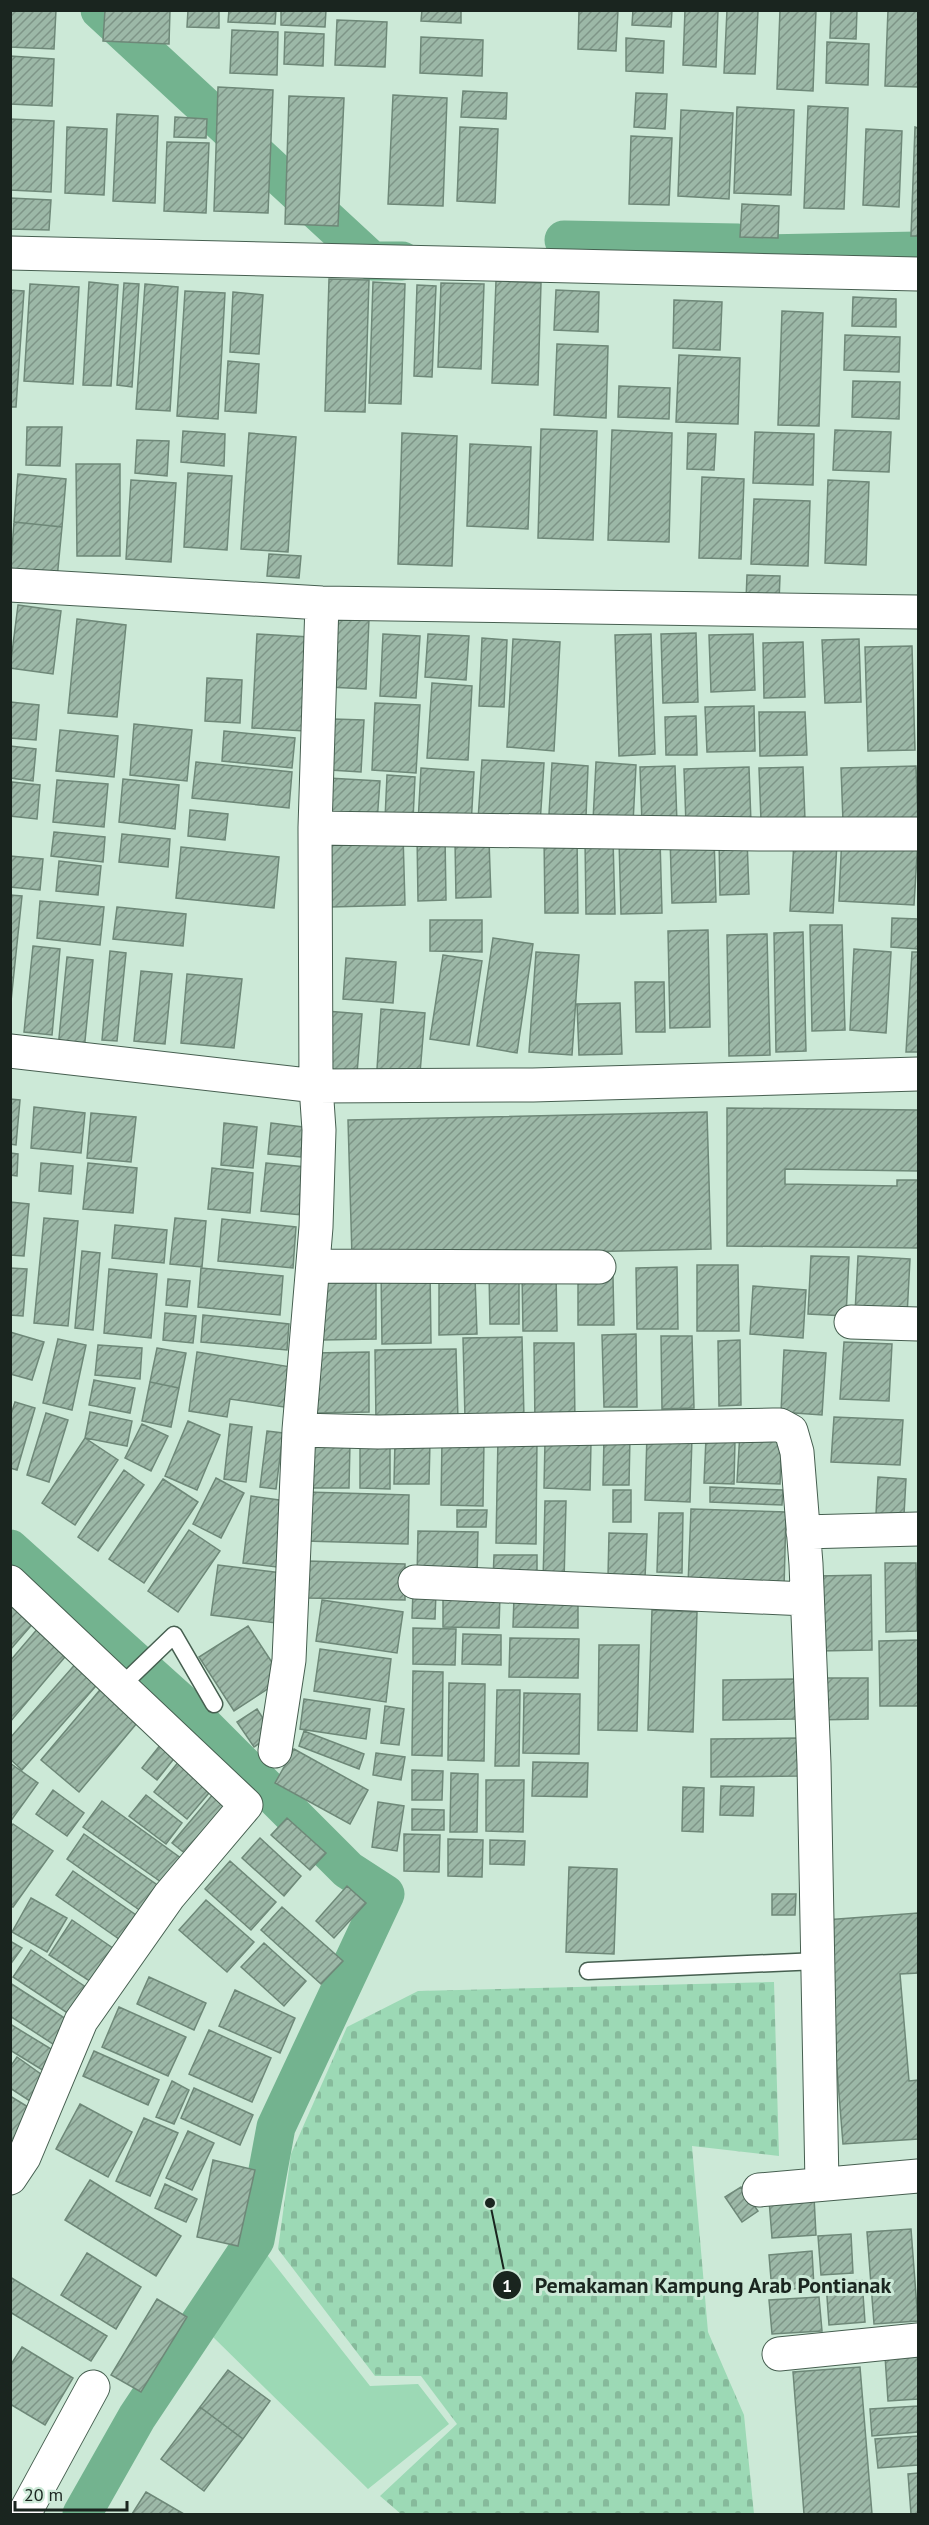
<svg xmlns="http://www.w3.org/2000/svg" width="929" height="2525" font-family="'PT Sans',sans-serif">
	<defs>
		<pattern id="cemetery-stones" width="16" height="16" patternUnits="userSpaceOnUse" patternTransform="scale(1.5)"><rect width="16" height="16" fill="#9cd9b5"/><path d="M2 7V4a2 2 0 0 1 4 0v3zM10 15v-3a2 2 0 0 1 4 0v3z" fill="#86ba9b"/></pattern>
		<pattern id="building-hatch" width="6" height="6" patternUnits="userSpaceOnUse" patternTransform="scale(1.5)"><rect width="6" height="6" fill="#9cb8a7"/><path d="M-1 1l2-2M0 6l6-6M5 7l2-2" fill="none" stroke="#7e9587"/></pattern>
	</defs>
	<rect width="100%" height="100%" fill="#cce9d7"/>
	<path fill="#9cd9b5" d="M264,2251L370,2386L418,2384L449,2424L368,2489L212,2336Z"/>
	<path fill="url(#cemetery-stones)" d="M774,1982L779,2156L692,2146L708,2332L744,2415L754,2514H401L380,2496L457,2424L421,2376H375L278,2249L291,2154L347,2027L418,1991Z"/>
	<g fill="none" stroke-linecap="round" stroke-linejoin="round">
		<path stroke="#73b38f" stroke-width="39" d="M100,10L372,261H402
			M564,240L738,243
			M710,255L918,251
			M10,1549L179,1701L348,1870L385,1894L276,2127L255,2240L137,2417L82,2514"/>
	</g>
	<path fill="url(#building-hatch)" stroke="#6e8878" stroke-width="1.5" d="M10,10H56L54,49L10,47Z
		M105,10H170L169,44L103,41Z
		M188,10H219V28L187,27Z
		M229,10H276L275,24L228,22Z
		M281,10H326L325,27L281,25Z
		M422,10H461V23L421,21Z
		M579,10H618L616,51L578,49Z
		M633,10H672L671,27L632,25Z
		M685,10H718L716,67L683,65Z
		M727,10L758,11L755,74L724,73Z
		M780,10H816L813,91L777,89Z
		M831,10H857L856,39L830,38Z
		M888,10H918V87L885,86Z
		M337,20L387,22L385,67L335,65Z
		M232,30L278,32L277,75L230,73Z
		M285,32L324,34L323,66L284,64Z
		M421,37L483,40L482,76L420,73Z
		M626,38L664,41L663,73L626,71Z
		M827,42L869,44L868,85L826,83Z
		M10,56L54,59L52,106L10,104Z
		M218,87L273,90L268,213L214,211Z
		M463,91L507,93L506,119L461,117Z
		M636,93L667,94L665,129L634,127Z
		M393,95L447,98L443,206L388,204Z
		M289,96L344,98L338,226L285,224Z
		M808,106L848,108L844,209L804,208Z
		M737,107L794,110L791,195L734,193Z
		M681,110L733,113L729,199L678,196Z
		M117,114L158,116L155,203L113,201Z
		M175,117L207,119L206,138L174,137Z
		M10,119L54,121L51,192L10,190Z
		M67,127L107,129L104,195L65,193Z
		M460,127L498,129L495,203L457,201Z
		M915,127L918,128V236H911Z
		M866,129L902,131L899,207L863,205Z
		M631,136L672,138L669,205L629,204Z
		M167,142L209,143L206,213L164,211Z
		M10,198L51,200L49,230L10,229Z
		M742,204L779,206L778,238L740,237Z
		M329,279L369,280L365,412L325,411Z
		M496,281L541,283L538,385L492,383Z
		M89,282L118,285L111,386L83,385Z
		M373,282L405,284L401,404L369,403Z
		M124,283L139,284L132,387L117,385Z
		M441,283L484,284L481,369L438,367Z
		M30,284L79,287L73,384L24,381Z
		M145,284L178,287L170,411L136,409Z
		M417,285L436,286L432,377L414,376Z
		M10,290L24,291L16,407H10Z
		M556,290L599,292L598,332L554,330Z
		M185,291L225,293L218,419L177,416Z
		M233,292L263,295L259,354L230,352Z
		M853,297L896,299V327L852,326Z
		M674,300L722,302L720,350L673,348Z
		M782,311L823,313L819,426L778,425Z
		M845,335L900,337L899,372L844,370Z
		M557,344L608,346L606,418L554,415Z
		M679,355L740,358L738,424L676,422Z
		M228,361L259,364L256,413L225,411Z
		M853,381L900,382L899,419L852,417Z
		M619,386L670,388L669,419L618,417Z
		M27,427H62L60,466L26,465Z
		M541,429L597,431L593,540L538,538Z
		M612,430L672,433L669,542L608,540Z
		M835,430L891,432L889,472L833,470Z
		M183,431L225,434L224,466L181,462Z
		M755,432L814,434L813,485L753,483Z
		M249,433L296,437L288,552L241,549Z
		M402,433L457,436L452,566L398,564Z
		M688,433L716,434L714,470L687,469Z
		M137,440L169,441L167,476L135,473Z
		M470,444L531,447L528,529L467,526Z
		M76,464H120V556H77Z
		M188,473L232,476L227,550L184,547Z
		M18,474L66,479L62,527L14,522Z
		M702,477L744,479L741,559L699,558Z
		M131,480L176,483L171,562L126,559Z
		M828,480L869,482L866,565L825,563Z
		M754,499L810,501L808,566L751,564Z
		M14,522L62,527L57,579L10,575Z
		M269,554L301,556L299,578L267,576Z
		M747,575L780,576L779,602L746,600Z
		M18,605L61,611L53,674L10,668Z
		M333,616L369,619L366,689L329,687Z
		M77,619L126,625L117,717L68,713Z
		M696,633L698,702L663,703L661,634Z
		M257,634L310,637L305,731L252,728Z
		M383,634L420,636L416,698L380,696Z
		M428,634L469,636L466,680L425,677Z
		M651,634L655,754L619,756L615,635Z
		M753,634L755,690L711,692L709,635Z
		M482,638L507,640L504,707L479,706Z
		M513,639L560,642L554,751L507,747Z
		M859,639L861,702L825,703L822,640Z
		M803,642L805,697L764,698L763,643Z
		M912,646L915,750L868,751L865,647Z
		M207,678L242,680L240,723L205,721Z
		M432,683L472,686L468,760L427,758Z
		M10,702L39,705L36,740L10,738Z
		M375,703L420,705L416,773L372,770Z
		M754,706L755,751L707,752L705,707Z
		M759,712H805L807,755L760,756Z
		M696,716L697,755H666L665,717Z
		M333,719L364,720L361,772L330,770Z
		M134,724L192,730L187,781L130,775Z
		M60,730L118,736L114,777L56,771Z
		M224,731L295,738L292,768L222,761Z
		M10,746L36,749L33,781L10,778Z
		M482,760L544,763L540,824L478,820Z
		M196,762L292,772L289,808L192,798Z
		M596,762L636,765L633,823L593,821Z
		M552,763L588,766L586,817L549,814Z
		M675,766L677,823L642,824L640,767Z
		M916,766L918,820L843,822L841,768Z
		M749,767L751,823L686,825L684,769Z
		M803,767L805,820L761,821L759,768Z
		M421,768L474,772L471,826L418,823Z
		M387,775L415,777L413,820L385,819Z
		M328,778L380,781L377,822L326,819Z
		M123,779L179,785L175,829L119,822Z
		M57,780L108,784L104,827L53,822Z
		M12,782L40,785L37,819L10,816Z
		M190,810L228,814L225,840L188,836Z
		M54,832L105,837L103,862L51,856Z
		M122,834L170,839L168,867L119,862Z
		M403,834L405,905L331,907L330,835Z
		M417,834H445L446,900L418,901Z
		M842,834L918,839L914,905L839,901Z
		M544,837H577L578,913H545Z
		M670,837H714L716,902L672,903Z
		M719,838H747L749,894L720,895Z
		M613,839L615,914H586L585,840Z
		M619,839H660L662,913L621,914Z
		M489,840L491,897L456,898L455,841Z
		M794,841L837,843L833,913L790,911Z
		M181,847L279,857L274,908L176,898Z
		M10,856L43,859L40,890L10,887Z
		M59,861L101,866L98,895L56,891Z
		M10,895L22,896L10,1011Z
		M40,901L104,907L100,945L37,938Z
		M117,907L186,914L183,946L113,939Z
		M892,918L918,919V949L891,947Z
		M430,920H482V952L430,951Z
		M810,925H842L845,1030L812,1031Z
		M708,930L710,1027L670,1028L668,931Z
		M803,932L806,1051L776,1052L774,933Z
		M767,934L770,1055L729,1056L727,935Z
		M493,938L533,944L517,1053L477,1046Z
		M33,946L60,949L52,1035L24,1032Z
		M854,949L891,952L886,1033L850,1030Z
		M110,951L126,953L117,1041L102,1040Z
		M536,952L579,955L572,1055L529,1052Z
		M912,952H918V1052H906Z
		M443,955L482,961L469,1045L430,1039Z
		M67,957L93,960L84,1051L58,1048Z
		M346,958L396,962L393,1003L343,999Z
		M141,971L172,974L165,1044L134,1041Z
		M187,974L242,979L234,1048L181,1043Z
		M635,982H664L665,1032H636Z
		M620,1003L622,1054L579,1055L577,1004Z
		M381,1009L425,1013L420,1073L377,1069Z
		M326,1011L362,1014L357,1073L321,1070Z
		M10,1099L20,1100L16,1145L10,1144Z
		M34,1107L85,1113L81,1153L31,1148Z
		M727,1108L918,1110V1171L785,1169V1184L897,1186V1180H918V1248L727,1246Z
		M707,1112L711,1249L352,1257L348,1120Z
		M91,1113L136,1117L131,1162L87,1158Z
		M224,1123L257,1127L253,1168L221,1165Z
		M271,1123L303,1127L301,1157L268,1154Z
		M10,1153L18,1154L17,1176L10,1175Z
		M41,1163L73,1166L71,1194L39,1191Z
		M88,1163L137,1168L133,1213L83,1209Z
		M266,1163L306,1167L302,1215L261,1211Z
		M212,1168L253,1173L250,1213L208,1209Z
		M10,1202L29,1204L24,1256L10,1255Z
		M44,1218L78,1221L68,1326L34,1323Z
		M175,1218L206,1221L202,1267L170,1264Z
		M222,1219L296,1227L293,1268L218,1261Z
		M115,1225L167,1230L164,1263L112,1258Z
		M82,1251L100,1253L93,1330L75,1328Z
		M811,1256L849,1257L846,1316L808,1314Z
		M858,1256L910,1259L907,1316L855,1313Z
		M697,1265H738L739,1331H697Z
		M677,1267L678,1329H637L636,1268Z
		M10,1268L27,1269L23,1316L10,1315Z
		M201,1268L283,1276L280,1315L198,1307Z
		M430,1268L431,1343L382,1344L381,1269Z
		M109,1269L157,1274L151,1338L104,1333Z
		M489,1271H519V1324H490Z
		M556,1271L557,1331H523L522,1272Z
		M439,1277H475L477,1334L439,1335Z
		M578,1277H613L614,1325H578Z
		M168,1279L190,1281L187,1307L166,1305Z
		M321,1283H376V1339L322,1340Z
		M753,1286L806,1290L803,1338L750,1334Z
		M165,1313L196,1316L193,1343L163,1340Z
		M203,1315L289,1324L287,1350L201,1342Z
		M10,1332L44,1342L32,1380L10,1374Z
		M636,1334L637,1407H604L602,1335Z
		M661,1336H692L694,1408L662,1409Z
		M522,1337L524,1418L465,1419L463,1338Z
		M58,1339L86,1345L72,1410L43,1403Z
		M740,1340L741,1405L719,1406L718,1341Z
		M844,1342L892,1344L889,1401L840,1399Z
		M534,1343H574L575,1425L535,1426Z
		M98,1345L142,1348L140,1379L95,1375Z
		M157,1348L186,1353L179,1388L150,1382Z
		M456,1349L458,1420L376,1422L375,1350Z
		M784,1350L826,1353L822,1415L781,1412Z
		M197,1352L291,1367L284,1407L230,1399L227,1417L189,1411Z
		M369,1352V1412L314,1413L313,1353Z
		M94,1380L135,1388L130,1413L89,1405Z
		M150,1382L179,1388L171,1427L142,1421Z
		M15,1402L35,1408L17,1470L10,1468V1417Z
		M90,1412L132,1421L127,1446L85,1438Z
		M46,1413L68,1420L49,1482L27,1475Z
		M834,1417L903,1420L900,1465L831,1462Z
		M188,1421L220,1435L197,1490L165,1476Z
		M142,1424L168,1436L151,1471L125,1458Z
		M230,1424L252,1427L246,1482L224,1479Z
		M267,1431L283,1433L276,1489L260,1487Z
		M740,1432L782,1434L780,1484L737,1482Z
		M647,1435L692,1437L690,1502L645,1500Z
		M604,1436H630L629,1485H603Z
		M498,1437L537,1438L536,1544L496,1543Z
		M85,1438L118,1460L75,1525L42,1503Z
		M706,1438L735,1440L734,1484L704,1483Z
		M442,1439L484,1440L483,1506L441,1505Z
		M395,1440L430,1441L429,1484H394Z
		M545,1441L591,1442L590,1490L544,1488Z
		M313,1442L350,1443L349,1488H313Z
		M360,1442L390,1443V1489L360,1488Z
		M124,1470L144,1485L98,1551L78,1537Z
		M878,1477L906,1479L904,1515L876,1514Z
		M216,1478L244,1493L221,1538L193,1524Z
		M163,1479L198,1502L144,1583L109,1559Z
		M710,1487L783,1490L782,1505L710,1502Z
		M613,1490H631V1522H613Z
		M306,1492L409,1495L408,1544L305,1541Z
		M251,1496L286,1501L277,1567L243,1563Z
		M545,1501H566L564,1583L543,1582Z
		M691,1509L786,1512L784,1589L688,1585Z
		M457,1510H487L486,1527H457Z
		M659,1513H683L682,1573L657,1572Z
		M189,1530L220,1551L178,1612L148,1591Z
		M418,1531L478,1532L477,1579L417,1578Z
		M609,1533L647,1534L645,1578L608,1576Z
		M494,1555H537V1581L493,1580Z
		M308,1561L405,1564V1600L307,1598Z
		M885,1563H916L917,1631L886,1632Z
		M218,1565L282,1573L276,1623L211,1615Z
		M871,1575L872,1650L818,1651L817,1576Z
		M413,1591L436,1592L435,1619L412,1618Z
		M443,1593L500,1594L499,1628L443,1627Z
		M514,1597L578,1599V1628L513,1627Z
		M10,1599L35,1621L10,1650Z
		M322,1600L403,1612L397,1653L316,1641Z
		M652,1610L697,1612L693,1732L648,1730Z
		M45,1620L75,1645L10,1722V1661Z
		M248,1626L283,1679L234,1711L199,1657Z
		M413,1628L456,1629L455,1665L413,1664Z
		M463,1634L501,1635V1665L462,1664Z
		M510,1638L579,1639L578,1678L509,1677Z
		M918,1640V1706H880L879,1641Z
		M599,1645H639L637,1731L598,1730Z
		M320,1649L391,1659L386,1702L314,1691Z
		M79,1660L102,1679L22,1770L10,1759V1738Z
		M413,1671L443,1672L442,1756L412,1755Z
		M812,1678H868V1719L812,1720Z
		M795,1679L796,1719L723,1720V1680Z
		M449,1683L485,1684L484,1761L448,1760Z
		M104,1685L142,1717L79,1792L41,1760Z
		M497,1690H520L519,1766H495Z
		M524,1693L580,1694L579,1754L523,1753Z
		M304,1699L370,1709L366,1739L300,1729Z
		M385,1706L404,1709L399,1745L381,1743Z
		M257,1709L273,1734L254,1747L237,1722Z
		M304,1731L364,1754L359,1769L299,1746Z
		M798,1738V1776L711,1777V1739Z
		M165,1739L180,1751L157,1780L142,1768Z
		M294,1749L368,1790L350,1824L275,1783Z
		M376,1753L405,1757L401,1780L373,1775Z
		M180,1760L214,1787L187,1819L154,1792Z
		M533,1762L588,1763L587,1797L532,1796Z
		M10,1763L38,1783L10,1822Z
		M412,1770L443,1771L442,1800H412Z
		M451,1773L478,1774L477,1832H450Z
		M486,1780H524L523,1832L486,1831Z
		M721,1786L754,1787L753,1816L720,1815Z
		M683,1787L704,1788L703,1832L682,1831Z
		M53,1790L84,1813L67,1836L36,1814Z
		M214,1793L234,1810L192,1859L172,1843Z
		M146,1795L182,1823L166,1844L129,1816Z
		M102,1801L189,1864L171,1889L83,1827Z
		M378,1802L404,1806L397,1851L372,1847Z
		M412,1809L444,1810V1830H412Z
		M287,1818L326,1853L310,1870L271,1835Z
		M13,1824L53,1851L13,1907L10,1906V1828Z
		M84,1834L166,1891L148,1916L67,1859Z
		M404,1834L440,1835L439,1872L404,1871Z
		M260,1838L301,1876L284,1896L242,1858Z
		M448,1839L483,1840L482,1877L448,1876Z
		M490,1840L525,1841L524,1865L490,1864Z
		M230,1861L276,1902L251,1930L205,1889Z
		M569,1867L617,1869L614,1954L566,1952Z
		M73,1871L146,1922L129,1946L56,1895Z
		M347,1886L366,1903L334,1938L316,1921Z
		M772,1894H796L795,1915H772Z
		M31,1898L67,1918L47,1952L12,1932Z
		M206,1900L254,1942L227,1972L179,1930Z
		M282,1907L343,1961L321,1984L261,1930Z
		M918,1913V1973L900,1974L909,2081L918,2080V2139L843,2144L825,1920Z
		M72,1920L120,1953L99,1987L49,1955Z
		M10,1941L22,1948L10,1965Z
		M264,1943L306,1981L284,2006L241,1967Z
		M31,1950L96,1994L78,2020L13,1977Z
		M149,1977L206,2003L194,2030L137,2004Z
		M10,1983L77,2026L62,2050L10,2016Z
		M235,1990L295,2018L280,2053L219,2026Z
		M119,2007L186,2037L168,2076L102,2047Z
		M10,2024L56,2052L44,2071L10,2050Z
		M209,2030L271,2058L252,2102L189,2074Z
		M94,2051L159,2080L148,2105L83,2076Z
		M17,2057L52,2082L36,2105L10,2088V2067Z
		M172,2081L189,2090L174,2124L156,2117Z
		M194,2088L253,2115L240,2145L181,2118Z
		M10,2096L38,2113L10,2154Z
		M80,2104L132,2132L108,2177L56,2149Z
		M144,2118L178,2133L150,2196L116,2181Z
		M188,2131L214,2143L192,2190L166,2178Z
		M213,2160L255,2170L238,2246L197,2237Z
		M90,2180L181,2236L156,2276L65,2220Z
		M165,2184L197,2199L186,2222L155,2208Z
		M741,2187L758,2211L742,2222L725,2197Z
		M814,2197L816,2235L772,2238L769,2200Z
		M911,2229L918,2321L874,2324L867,2232Z
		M851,2234L853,2273L821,2275L818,2236Z
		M812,2251L814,2287L772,2291L769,2255Z
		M87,2253L141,2287L116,2329L61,2295Z
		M10,2277L107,2336L91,2361L10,2312Z
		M862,2280L865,2322L829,2325L826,2283Z
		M819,2297L822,2331L772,2334L769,2300Z
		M157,2299L187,2317L141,2392L111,2375Z
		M22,2347L73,2378L45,2425L10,2404V2366Z
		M918,2354V2399L888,2401L885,2356Z
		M860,2367L872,2514H804L793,2372Z
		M228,2370L270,2401L243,2439L200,2407Z
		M918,2406V2432L872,2436L870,2409Z
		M200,2407L243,2439L204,2491L161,2459Z
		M918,2436V2465L878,2468L875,2439Z
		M918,2473V2514H911L908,2474Z
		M146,2492L184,2514H132Z"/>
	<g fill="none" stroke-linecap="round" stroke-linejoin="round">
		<g stroke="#465f50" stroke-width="19">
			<path id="lane" d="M121,1686L174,1635L214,1704
				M588,1971L818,1961"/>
		</g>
		<g stroke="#465f50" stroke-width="35">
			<path id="street" d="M10,253L918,274
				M10,585L322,603L918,612
				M315,828L759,834H918
				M10,1051L316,1086L533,1085L918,1074
				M313,1266L599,1267
				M851,1322L918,1324
				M299,1430L378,1432L773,1425H780L791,1431L797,1452L806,1564L814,1764L822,2184
				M803,1532L918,1529
				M10,1582L246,1805L169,1896L81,2021L24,2157L10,2178
				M415,1582L806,1599
				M275,1751L289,1660L299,1430L316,1227L319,1130L316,1086L315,828L322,603
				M759,2190L918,2176
				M779,2354L918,2340
				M24,2514L93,2387"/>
		</g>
		<use href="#lane" stroke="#fff" stroke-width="16"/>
		<use href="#street" stroke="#fff" stroke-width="33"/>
	</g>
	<path fill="none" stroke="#1a251f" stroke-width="2" d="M490 2203L507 2285"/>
	<g fill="#1a251f" stroke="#cce9d7" stroke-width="2">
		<circle cx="490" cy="2203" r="6"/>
		<circle cx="507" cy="2285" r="15"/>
	</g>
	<g font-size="18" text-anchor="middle" font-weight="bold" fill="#fff">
		<text x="507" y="2292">1</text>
	</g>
	<g font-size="22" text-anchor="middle" font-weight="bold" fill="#1a251f" stroke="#cce9d7" stroke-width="6" stroke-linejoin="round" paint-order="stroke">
		<text x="713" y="2293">Pemakaman Kampung Arab Pontianak</text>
	</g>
	<rect width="929" height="2525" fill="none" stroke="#1a251f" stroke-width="24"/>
	<path d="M15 2501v9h112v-9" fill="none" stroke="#1a251f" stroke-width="3"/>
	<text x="24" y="2501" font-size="18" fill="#1a251f" stroke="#cce9d7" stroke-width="4.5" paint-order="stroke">20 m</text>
</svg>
